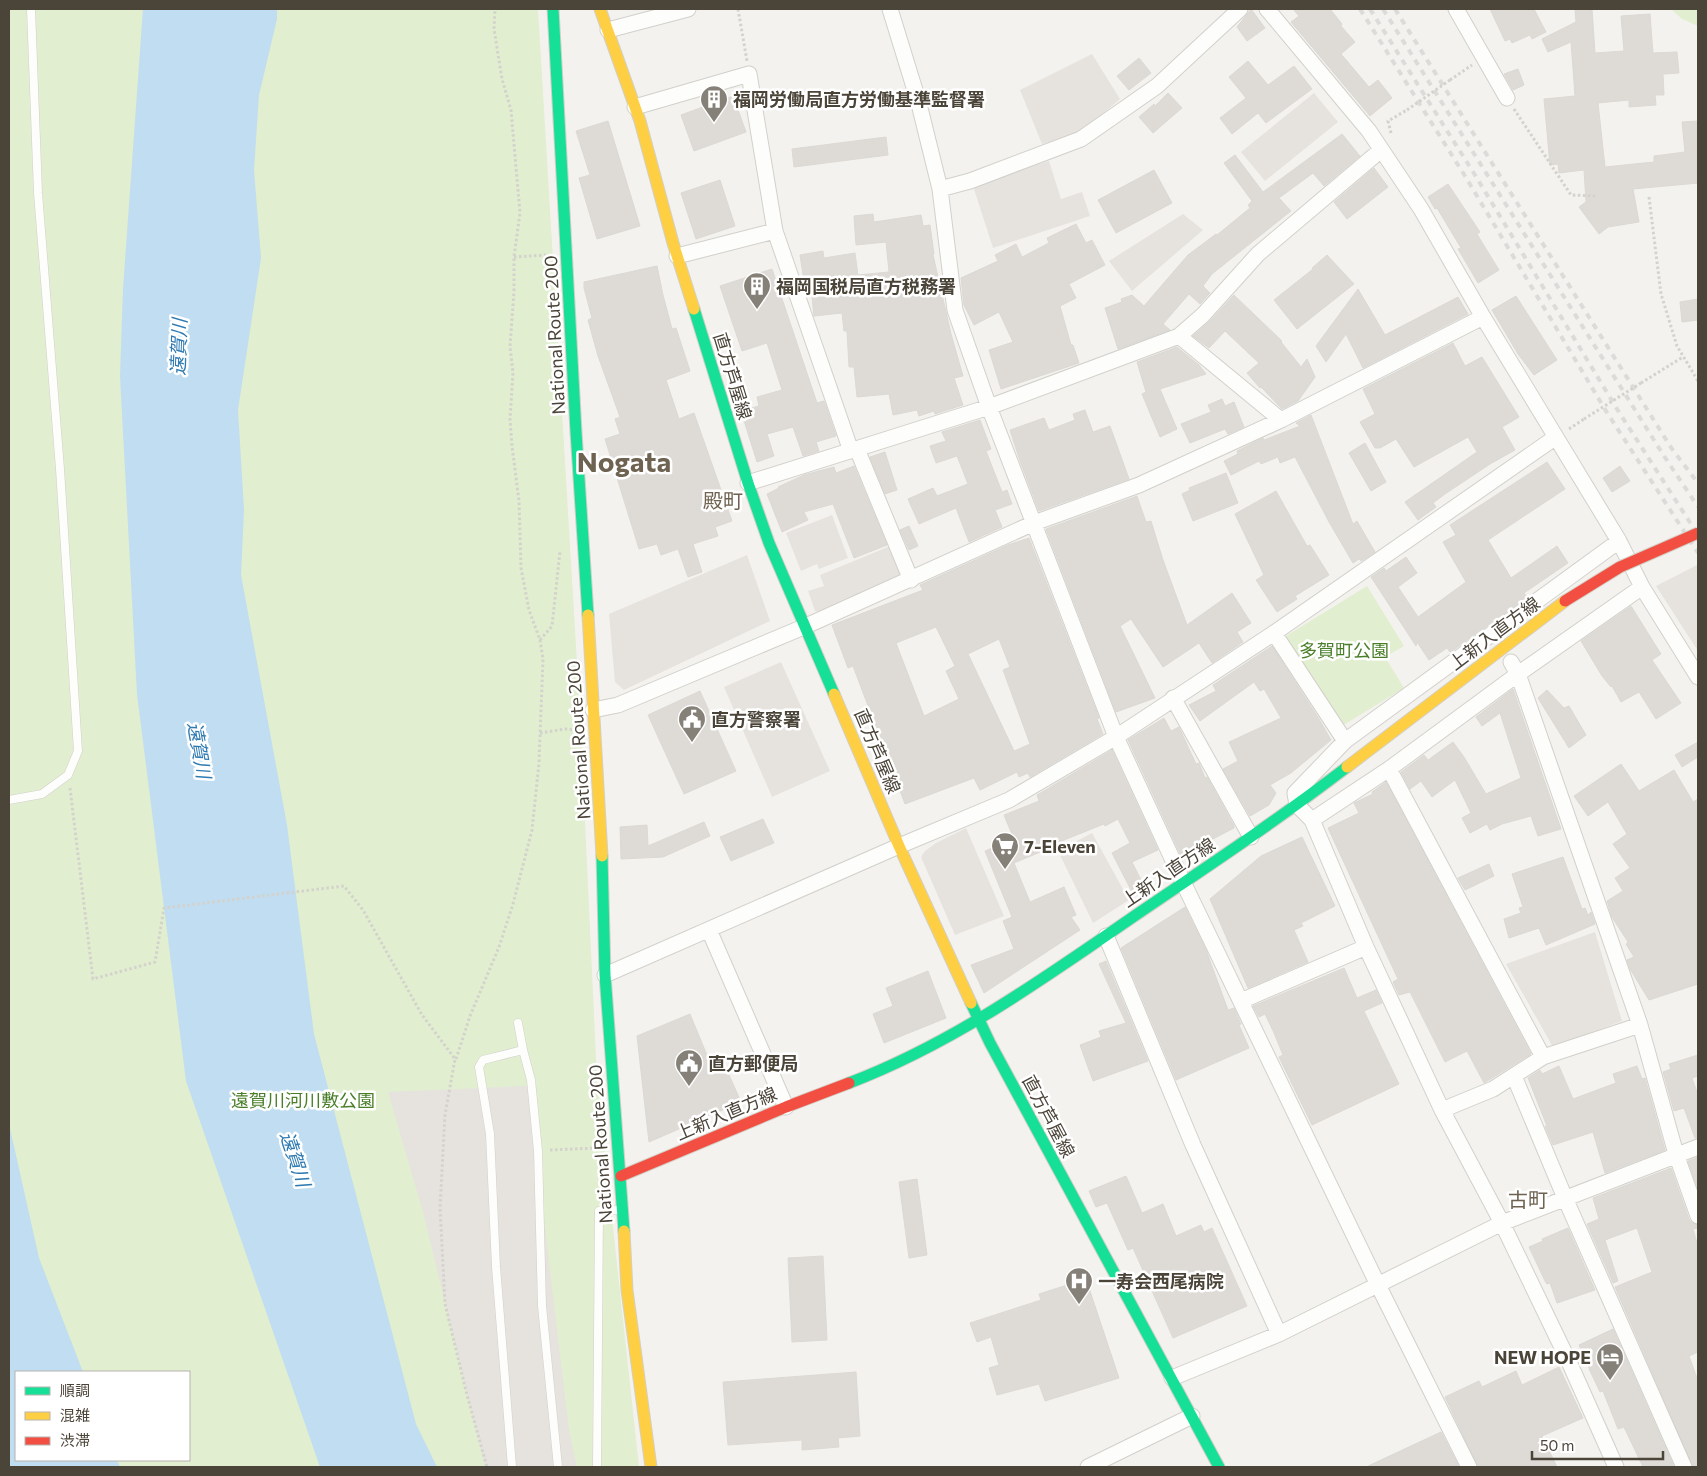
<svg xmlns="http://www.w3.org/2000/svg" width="1707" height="1476" font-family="Commissioner,'Noto Sans JP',sans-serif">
	<rect width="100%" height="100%" fill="#f4f2ee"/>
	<path fill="#e1eecf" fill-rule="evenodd" d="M9,9H538L580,713L597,1080L639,1467H9ZM16,1372H189V1460H16Z
		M1671,9H1698V26L1682,19Z
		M1367,586L1404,646L1385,657L1404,688L1342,726L1286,636Z"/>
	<path fill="#e6e3df" d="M1092,54L1120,99L1088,126L1071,136L1042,144L1020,90Z
		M1314,93L1338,122L1265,181L1241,152Z
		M1049,161L1061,199L1082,192L1090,216L993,248L973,186Z
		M1183,214L1203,230L1132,291L1109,261Z
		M832,515L848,558L819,569L817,564L801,571L786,533Z
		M890,546L903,575L822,612L815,611L808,591L824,586L820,575Z
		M747,555L770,621L624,690L615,682L609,614Z
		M1697,565L1698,566V651L1656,586Z
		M781,662L830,771L772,797L724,687Z
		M966,828L1004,916L955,935L921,857L925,851L936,843Z
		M1092,833L1129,900L1093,923L1058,851Z
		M1595,932L1622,1021L1553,1047L1506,964Z
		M528,1086L569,1430L577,1467H485L423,1212L388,1092Z"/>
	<path fill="#c0ddf1" d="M143,9H277V19L259,95L254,170L261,258L238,410L244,510L241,575L287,825L314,1034L416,1424L437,1467H320L186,1081L137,694L120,376L123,289Z
		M9,1124L39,1258L83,1372H16V1460H117L120,1467H9Z"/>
	<path fill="#dedbd6" stroke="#dcd9d4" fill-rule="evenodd" d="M1251,9L1265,28L1247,41L1237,27Z
		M1293,9H1330L1342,24L1341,26L1355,42L1341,54L1369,87L1378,80L1392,98L1370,116L1291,22L1299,16Z
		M1490,9H1534L1546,32L1532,39L1530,35L1512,43L1510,39L1505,41Z
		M1575,9H1592L1595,53L1624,51L1621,16L1650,14L1653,53L1677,52L1679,73L1663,74L1664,95H1655L1656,105L1629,107V100L1598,103L1605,167L1654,162V156L1685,152L1682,122L1698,121V183L1633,189L1639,222L1608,227L1599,234L1579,207L1586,202L1584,170L1559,173L1558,164L1550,165L1544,99L1575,96L1571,42L1548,52L1542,39L1576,22Z
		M1139,58L1151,73L1129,90L1117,76Z
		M1248,61L1268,85L1294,66L1312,89L1266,123L1258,113L1232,134L1220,118L1246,98L1229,77Z
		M1518,69L1524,85L1513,90L1504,74Z
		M1168,93L1182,108L1153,133L1139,117L1154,104L1155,106Z
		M733,96L746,132L694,151L681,115Z
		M608,121L640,226L597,239L579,178L590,175L576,131Z
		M1342,134L1360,156L1324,186L1313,173L1279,198L1291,211L1212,274L1203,286L1210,293L1200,304L1189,294L1163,324L1170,330L1118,349L1105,308L1122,302L1121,299L1132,295L1144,306L1188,255L1216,234L1217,235L1250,208L1248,205L1252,201L1224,163L1235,155L1263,192Z
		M886,137L888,155L794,167L792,149Z
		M1374,168L1388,187L1347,219L1334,202Z
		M1154,170L1172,203L1116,233L1098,200Z
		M720,180L735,226L696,239L681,193Z
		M1448,184L1480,232L1477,234L1499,270L1478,283L1458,249L1461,248L1437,208L1435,209L1428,197Z
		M873,214L874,222L921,215L923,226L930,225L934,254L933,255L951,334L963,376L954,378L963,405L935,414L934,411L919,416L917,410L893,415L889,394L857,397L854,367H849L847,331H844L842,313L814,316L811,287L805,288L800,255L823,251L824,258L855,253L858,275L889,272L886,242L856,245L854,216Z
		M1076,224L1086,243L1092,240L1105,265L1069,284L1076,298L1060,306L1071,345H1073L1079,363L1001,389L989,350L1013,342L999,312L974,325L964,305L961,278L998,261L995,255L1016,244L1022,257L1049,243L1047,238Z
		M1327,255L1354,284L1297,329L1274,300L1313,269L1312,268Z
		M657,266L663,295L672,329L676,328L690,371L666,380L679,419L694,413L732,521L715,527L718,536L693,544L702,572L688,577L678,549L661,555L657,544L639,549L605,439L620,434L615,419L620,417L598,356L588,320L592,318L584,288V282Z
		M772,269L817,403L824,401L836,436L816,442L819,451L803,456L793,427L767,434L774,456L757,462L741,411L759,406L757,397L782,390L767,343L742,351L720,286Z
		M1358,289L1385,335L1458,297L1468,314L1363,368L1346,334L1326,362L1316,346Z
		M1234,295L1282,341L1281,342L1301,367L1307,359L1315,377L1298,401L1282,409L1261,387L1260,388L1247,373L1259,363L1225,331L1209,348L1193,336L1210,321Z
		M1516,296L1557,360L1534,375L1518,354L1492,310Z
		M1698,299V320L1682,322L1680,302Z
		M1453,343L1465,366L1482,357L1519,417L1502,427L1515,450L1490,464L1445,494L1433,503L1436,507L1418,520L1405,502L1477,452L1468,437L1414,467L1396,439L1380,448H1375L1360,422L1375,414L1363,389Z
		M1177,347L1199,365L1206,374L1160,389L1177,429L1160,437L1142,394L1146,392L1137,362Z
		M1222,399L1225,406L1234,402L1244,427L1228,434L1225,429L1190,443L1181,424L1211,412L1208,405Z
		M1085,410L1093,432L1110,426L1129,479L1039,511L1020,461L1010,430L1044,418L1049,430L1075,420L1073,414Z
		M1311,415L1353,524L1357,521L1375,552L1361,561L1359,559L1353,563L1329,522L1295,457L1280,463L1278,457L1261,464L1259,461L1231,475L1224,461L1238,454L1237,451L1263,438L1264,440L1300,426L1296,423Z
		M980,420L991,449L986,451L1002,492L1007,490L1012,504L995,510L1002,527L969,542L956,508L919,524L908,499L933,488L937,496L968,484L957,456L936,463L930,446L946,441L942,432Z
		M1365,443L1386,482L1371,491L1349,453Z
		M885,452L897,490L885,494L870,457Z
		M1547,462L1565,489L1488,540L1511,578L1557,546L1568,563L1524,593L1527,597L1455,649L1450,652L1447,648L1429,660L1417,642L1416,646L1371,577L1384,568L1386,571L1406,557L1417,573L1398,587L1418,617L1466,582L1443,542L1456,535L1450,525Z
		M854,466L887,545L854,558L833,504L804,512L808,520L782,532L767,494L779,488L778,487L804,475L834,467L836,473Z
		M1620,466L1630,481L1612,492L1603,478Z
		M1226,473L1238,503L1193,521L1182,494L1190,490L1189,488Z
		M1276,491L1307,546L1310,545L1329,575L1295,596L1297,599L1277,612L1256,580L1264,575L1235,514Z
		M1137,496L1146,522L1151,521L1163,560L1187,625L1232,593L1251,623L1237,632L1243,642L1212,663L1199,643L1163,667L1131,619L1120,626L1155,698L1116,712L1046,529Z
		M909,526L918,546L909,550L900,530Z
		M1029,538L1099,718L1097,719L1103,734L1030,777L1028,773L1019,777L1017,772L980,790L974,778L905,804L853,666L848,668L832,625L923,590L920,585L1008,545ZM936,627L955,666L946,671L959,699L924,716L896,643ZM999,639L1010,667L1003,670L1030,744L1014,751L968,654Z
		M1631,606L1661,654L1652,660L1681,703L1656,719L1639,692L1621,702L1612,686L1611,687L1602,676L1581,641Z
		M1272,646L1319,719L1331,740L1291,773L1270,785L1276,793L1269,805L1250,816L1223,769L1238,761L1229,742L1281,718L1264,689L1260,691L1254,682L1200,721L1189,705L1216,691L1213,685Z
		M1513,689L1561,829L1538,836L1531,816L1502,824L1490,830L1487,824L1470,833L1462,818L1471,813L1455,780L1432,797L1421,781L1410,789L1401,772L1424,755L1428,760L1453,742L1464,757L1486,794L1521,778L1500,713L1482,726L1476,717Z
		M1547,690L1564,708L1569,706L1586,735L1569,748L1538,698Z
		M700,691L736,771L684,794L648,715Z
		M1164,718L1171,731L1179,727L1196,764L1199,763L1205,778L1207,777L1234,826V828L1209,841L1210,845L1183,860L1128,740Z
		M1698,742V757L1682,767L1675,755Z
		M1112,750L1158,850L1132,862L1144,886L1132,892L1112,853L1130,843L1118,819L1105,826L1104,824L1044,848L1045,850L1014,863L1030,902L1064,887L1076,915L1071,917L1080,930L984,993L971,965L1014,949L1003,921L1012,917L985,851L1014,839L1004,815L1039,801L1037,795Z
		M1621,764L1639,791L1674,770L1693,802L1698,799V984L1649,1000L1630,969L1627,960L1634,957L1626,944L1628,942L1612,917L1607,901L1623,891L1615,878L1630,868L1613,844L1627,834L1608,802L1588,816L1574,796Z
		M1386,782L1531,1054L1484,1083L1467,1051L1445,1062L1410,992L1399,995L1393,982L1398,979L1328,828L1359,813L1354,803L1373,794L1372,792Z
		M763,819L774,843L731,861L720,837Z
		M704,822L710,836L663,857L621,859L620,827L647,825L648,846Z
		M1302,837L1335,906L1301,923L1303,926L1294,930L1308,962L1248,988L1210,899L1261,856Z
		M1563,857L1582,909L1585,908L1588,915L1591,912L1595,924L1546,945L1539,928L1509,938L1504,919L1521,913L1519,908L1523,907L1512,874Z
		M1489,864L1494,876L1465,890L1458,878Z
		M1185,907L1206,950L1228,1010L1234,1008L1241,1024L1239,1025L1249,1048L1176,1080L1121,948Z
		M1106,961L1148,1061L1093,1081L1080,1045L1101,1037L1099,1031L1126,1023L1099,964Z
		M1344,968L1357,998L1376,990L1382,1003L1364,1011L1399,1084L1312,1125L1279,1057L1283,1055L1274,1033L1265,1014L1259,1017L1253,1006Z
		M928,971L946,1018L884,1043L873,1014L893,1006L886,988Z
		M690,1014L714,1072L726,1068L741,1102L649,1142L637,1036Z
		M1698,1055V1076L1692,1078L1698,1095V1138H1695L1684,1108L1674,1111L1663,1072L1671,1069L1669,1064Z
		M1559,1066L1573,1099L1616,1083L1613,1074L1637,1066L1642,1079L1645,1078L1665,1150L1605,1173L1593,1132L1553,1145L1545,1126H1547L1528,1078L1540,1070L1542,1074Z
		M1698,1157V1189L1688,1161Z
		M1671,1168L1689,1219L1692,1223L1698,1225V1228L1693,1229L1698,1247V1352L1689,1356L1698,1381V1467H1693L1615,1287L1652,1272L1637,1228L1605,1240L1618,1281L1613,1283L1587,1224L1599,1219L1593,1198Z
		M1126,1176L1142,1213L1163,1204L1176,1236L1201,1225L1204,1232L1212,1228L1247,1306L1173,1338L1133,1248L1128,1250L1107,1203L1096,1207L1089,1191Z
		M917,1179L927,1255L909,1258L899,1182Z
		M1568,1228L1595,1290L1557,1303L1550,1283L1547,1284L1545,1281L1529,1247L1543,1241L1542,1239Z
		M823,1256L827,1340L792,1342L788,1258Z
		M1086,1279L1119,1378L1045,1401L1039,1384L997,1395L989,1368L999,1365L991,1337L977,1342L970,1323L1041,1300L1039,1294Z
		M1613,1329L1674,1467H1643L1624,1427L1618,1429L1603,1391L1600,1392L1591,1373L1579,1345Z
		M1559,1367L1583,1418L1542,1436L1557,1467H1478L1445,1397L1479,1381L1482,1387L1516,1371L1522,1385Z
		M856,1372L860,1436L838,1438L839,1447L802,1450V1440L728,1445L723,1382Z
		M1441,1432L1459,1467H1366Z"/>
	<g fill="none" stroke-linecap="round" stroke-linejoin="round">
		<g stroke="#d2d0cb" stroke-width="9">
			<path id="lane" d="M9,800L42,794L68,775L78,751L60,469L38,193L31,9
				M518,1023L523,1050L531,1080L538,1151L542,1306L558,1467
				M512,1467L496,1267L490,1134L479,1067L483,1060L523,1050
				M597,1467L599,1211L618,1210"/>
		</g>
		<g stroke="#d2d0cb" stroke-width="17">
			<path id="street" d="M890,9L918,100L940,189L955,310L989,407L1116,737L1183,882L1378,1285L1469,1467
				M1267,9L1369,131L1421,209L1483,317L1619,541L1642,587L1698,677
				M1456,9L1507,98
				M608,30L688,9
				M635,107L749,74L775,231L851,451
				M940,189L970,181L1081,139L1157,86L1240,9
				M677,256L775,231
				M1179,336L1281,420
				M857,449L911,580
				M748,483L989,407L1179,336L1203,315L1258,254L1381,150
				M1274,633L1345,741
				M1511,662L1518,674L1640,1025L1676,1154L1698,1216
				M1173,698L1251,837
				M593,710L618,705L806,626L1034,523L1139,485L1281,420L1483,317
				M1389,769L1543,1057
				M1312,820L1389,769L1518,674L1642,587
				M709,930L786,1107
				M1106,936L1193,1145L1279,1334
				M605,975L899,846L1009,800L1116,737L1274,633L1556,437
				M1241,1001L1366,947
				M1514,1076L1565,1198L1684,1467
				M1442,1110L1493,1089L1543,1057L1640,1025
				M1172,1378L1279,1334L1502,1223L1698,1147
				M1088,1467L1192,1416
				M1616,1467L1570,1364L1502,1223L1442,1110L1366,947L1312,820L1297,805L1295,793L1345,741L1619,541"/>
		</g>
		<g stroke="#d3cfc5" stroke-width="13">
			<path id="fast" d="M553,9L576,432L588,615
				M694,309L748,483L769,543L834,694
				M602,856L605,975L624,1231
				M971,1003L990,1043L1219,1467
				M849,1083C952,1044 1043,979 1133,917C1205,868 1278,820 1347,767"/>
		</g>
		<g stroke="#d3cfc5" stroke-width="13">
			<path id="slow" d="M600,9L640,121L673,243L694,309
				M588,615L602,856
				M834,694L899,846L971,1003
				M1347,767L1565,601
				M624,1231L627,1290L651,1467"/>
		</g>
		<g stroke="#d3cfc5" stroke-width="13">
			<path id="jam" d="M621,1176L786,1107L849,1083"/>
		</g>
		<path stroke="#d3d2cc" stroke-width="3" stroke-dasharray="2.5 2.5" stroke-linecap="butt" d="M738,9L747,61
			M1450,80L1472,65
			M1514,109L1571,195L1597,196
			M1391,133L1388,121L1407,110
			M1649,197L1661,294L1677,346L1698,381
			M514,257L546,255
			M1641,383L1683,357
			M1569,429L1584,419
			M540,640L552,626L560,551
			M540,733L565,729L574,730
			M70,788L93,979L155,962L164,908L344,886L363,910L422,1015L455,1059L445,1115L440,1208L445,1304L467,1395L487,1467
			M456,1059L470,1016L499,947L513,904L532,830L539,763L543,659L540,640L529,610L521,568L519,501L512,446L510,419L513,373L510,346L514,291V257L520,213L511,110L502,79L494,29L495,9
			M550,1150L597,1148"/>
		<use href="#lane" stroke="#fdfdfc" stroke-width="8"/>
		<use href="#street" stroke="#fdfdfc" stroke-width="15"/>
		<use href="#fast" stroke="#16e098" stroke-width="11"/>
		<use href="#slow" stroke="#ffcf43" stroke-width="11"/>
		<use href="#jam" stroke="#f24e42" stroke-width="11"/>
		<path stroke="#dbdbda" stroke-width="4" stroke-dasharray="6 6" stroke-linecap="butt" d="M1360,9L1465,176L1606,411L1698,553
			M1370,9L1475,175L1617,409L1698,535
			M1383,9L1664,456L1698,507
			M1395,9L1672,449L1698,483"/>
		<g stroke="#d3cfc5" stroke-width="13" stroke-linecap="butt">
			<path id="jam-bridge" d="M1565,601L1620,567L1698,533"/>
		</g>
		<path stroke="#d3d2cc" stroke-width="3" stroke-dasharray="2.5 2.5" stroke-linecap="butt" d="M1407,110L1450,80
			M1584,419L1641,383"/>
		<use href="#jam-bridge" stroke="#f24e42" stroke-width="11"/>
	</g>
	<defs>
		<g id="building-pin" transform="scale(1.4375)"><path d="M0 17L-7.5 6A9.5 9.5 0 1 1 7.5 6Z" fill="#868178" stroke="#fff"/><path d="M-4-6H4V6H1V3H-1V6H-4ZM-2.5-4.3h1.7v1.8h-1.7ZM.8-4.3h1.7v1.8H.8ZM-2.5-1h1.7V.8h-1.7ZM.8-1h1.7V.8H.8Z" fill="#fff"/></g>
		<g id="civic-pin" transform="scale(1.4375)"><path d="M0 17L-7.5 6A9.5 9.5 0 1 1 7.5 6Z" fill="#868178" stroke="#fff"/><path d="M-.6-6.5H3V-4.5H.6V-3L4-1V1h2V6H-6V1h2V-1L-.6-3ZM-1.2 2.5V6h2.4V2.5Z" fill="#fff"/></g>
		<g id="supermarket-pin" transform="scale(1.4375)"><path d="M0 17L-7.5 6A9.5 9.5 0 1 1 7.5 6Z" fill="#868178" stroke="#fff"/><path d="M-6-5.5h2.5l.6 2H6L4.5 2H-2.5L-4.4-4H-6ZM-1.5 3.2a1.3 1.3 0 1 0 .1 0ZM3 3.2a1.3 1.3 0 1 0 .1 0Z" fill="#fff"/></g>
		<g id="hospital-pin" transform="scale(1.4375)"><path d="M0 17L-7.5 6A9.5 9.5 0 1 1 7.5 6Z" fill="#868178" stroke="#fff"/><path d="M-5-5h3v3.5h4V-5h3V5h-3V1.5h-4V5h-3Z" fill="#fff"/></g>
		<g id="hotel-pin" transform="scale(1.4375)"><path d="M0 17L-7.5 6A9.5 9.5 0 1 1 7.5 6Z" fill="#868178" stroke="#fff"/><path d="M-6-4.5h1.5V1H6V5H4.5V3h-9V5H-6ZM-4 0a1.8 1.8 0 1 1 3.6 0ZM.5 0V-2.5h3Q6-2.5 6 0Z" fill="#fff"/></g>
	</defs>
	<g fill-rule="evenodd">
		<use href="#building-pin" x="714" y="99"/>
		<use href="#building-pin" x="757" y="286"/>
		<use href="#civic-pin" x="692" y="719"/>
		<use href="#supermarket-pin" x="1005" y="846"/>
		<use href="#civic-pin" x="689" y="1063"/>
		<use href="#hospital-pin" x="1079" y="1281"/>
		<use href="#hotel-pin" x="1610" y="1357"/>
	</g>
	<g text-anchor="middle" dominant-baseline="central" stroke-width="5" stroke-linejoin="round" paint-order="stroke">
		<g font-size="18" font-weight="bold" fill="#4b4439" stroke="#fff" text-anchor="start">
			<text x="733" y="99">福岡労働局直方労働基準監督署</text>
			<text x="776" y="286">福岡国税局直方税務署</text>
			<text x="711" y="719">直方警察署</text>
			<text x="1024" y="846">7-Eleven</text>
			<text x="708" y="1063">直方郵便局</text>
			<text x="1098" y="1281">一寿会西尾病院</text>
			<text x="1591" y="1357" text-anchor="end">NEW HOPE</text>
		</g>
		<g font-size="18" fill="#4b4439" stroke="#fff">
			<text transform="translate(554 335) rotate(-93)">National Route 200</text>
			<text transform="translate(733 376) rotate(73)">直方芦屋線</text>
			<text transform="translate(1494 633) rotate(-37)">上新入直方線</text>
			<text transform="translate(578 740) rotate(-94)">National Route 200</text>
			<text transform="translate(878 751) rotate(67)">直方芦屋線</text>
			<text transform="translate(1168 872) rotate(-34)">上新入直方線</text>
			<text transform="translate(726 1113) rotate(-23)">上新入直方線</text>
			<text transform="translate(1049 1116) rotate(62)">直方芦屋線</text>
			<text transform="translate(600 1144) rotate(-94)">National Route 200</text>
		</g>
		<g font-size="18" fill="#4a7f2a" stroke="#fff">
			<text x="1344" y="650">多賀町公園</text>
			<text x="303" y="1100">遠賀川河川敷公園</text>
		</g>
		<g font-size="19" font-style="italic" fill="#2e7ab2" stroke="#fff">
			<text transform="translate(178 347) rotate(-88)">遠賀川</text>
			<text transform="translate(200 750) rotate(80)">遠賀川</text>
			<text transform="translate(296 1159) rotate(72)">遠賀川</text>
		</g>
		<g font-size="20" fill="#6e6250" stroke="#fff">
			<text x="723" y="500">殿町</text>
			<text x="1528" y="1199">古町</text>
		</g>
		<g font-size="28" font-weight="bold" fill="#6e6250" stroke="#fff">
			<text x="624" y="461">Nogata</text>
		</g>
	</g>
	<rect width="1707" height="1476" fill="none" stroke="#4b4439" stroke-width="20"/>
	<rect x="15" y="1371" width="175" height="90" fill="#ffffff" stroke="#b7b4b0"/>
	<rect x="25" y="1387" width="25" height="8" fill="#16e098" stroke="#b7b4b0"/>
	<text x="60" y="1396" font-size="15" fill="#4b4439">順調</text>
	<rect x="25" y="1412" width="25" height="8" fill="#ffcf43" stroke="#b7b4b0"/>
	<text x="60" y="1421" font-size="15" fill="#4b4439">混雑</text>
	<rect x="25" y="1437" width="25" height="8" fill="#f24e42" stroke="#b7b4b0"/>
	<text x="60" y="1446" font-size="15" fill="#4b4439">渋滞</text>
	<path d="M1532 1451v8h131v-8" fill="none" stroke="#4b4439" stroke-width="2.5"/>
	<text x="1540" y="1451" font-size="15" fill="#4b4439" stroke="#ffffff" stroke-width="4" paint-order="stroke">50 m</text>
</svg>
